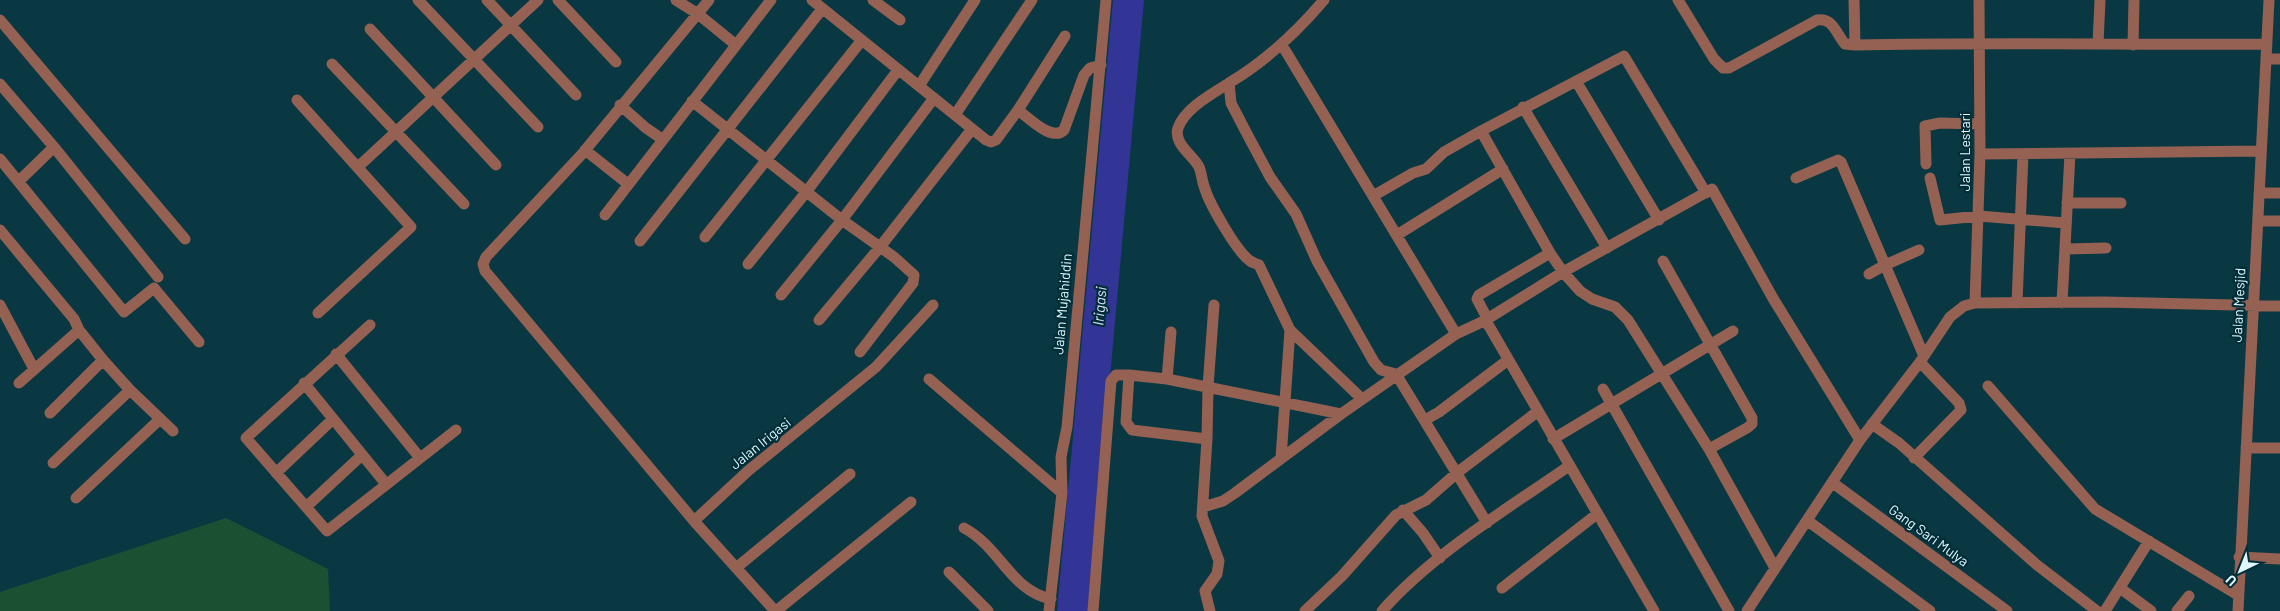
<svg xmlns="http://www.w3.org/2000/svg" width="2280" height="611" font-family="Barlow,sans-serif">
	<rect width="100%" height="100%" fill="#093842"/>
	<path fill="#1c5032" d="M226,518L328,569L330,611H0V592Z"/>
	<path fill="#323496" d="M1113,0H1144L1095,544L1088,611H1057Z"/>
	<g fill="none" stroke-linecap="round" stroke-linejoin="round">
		<path stroke="#946153" stroke-width="11" d="M418,0L538,127
			M487,0L576,95
			M558,0L616,62
			M676,0L698,14L736,45
			M812,0L986,140L991,142L996,140L1018,110C1029,118 1052,142 1064,130L1084,75L1090,68L1101,65
			M873,0L900,20
			M1324,0C1296,33 1266,61 1229,83L1231,103L1246,132L1270,177L1296,214L1317,261L1374,362L1381,370L1396,374L1487,523
			M1678,0L1714,59L1723,68H1729L1817,20C1833,17 1836,34 1845,44L1855,45C1992,42 2129,45 2267,44
			M1854,0L1855,45
			M0,20L185,239
			M370,29L496,165
			M2098,44L2100,0
			M1282,45L1456,334
			M2133,45L2134,0
			M2266,59H2280
			M332,64L464,204
			M1576,81L1659,220
			M1229,83C1212,94 1185,108 1178,128C1173,144 1193,155 1199,167C1202,174 1202,182 1205,189C1210,205 1236,250 1249,260C1252,263 1255,263 1259,265L1290,330L1361,398
			M0,84L54,147L158,277
			M919,86L975,0
			M297,100L411,227L318,313
			M692,101L842,220L894,257L914,275L913,283L860,352
			M620,105L646,128L662,139
			M1523,107L1607,248
			M1018,110L1065,36
			M955,115L1032,0
			M1481,131L1550,253
			M585,150L628,184
			M1980,154L2261,151
			M0,159L124,312L154,288L199,342
			M1926,164L1925,126L1940,123L1979,124
			M358,167L538,0
			M1796,178L1838,160L1841,162L1885,265L1919,250
			M1930,178L1940,220L1979,216L2066,223
			M19,181L54,147
			M2259,193H2280
			M1373,196L1413,173L1426,169L1444,152L1481,131L1624,56L1706,193
			M2067,203H2121
			M605,215L771,0
			M2258,221H2280
			M0,230L74,319L79,330L103,360L130,390L173,431
			M1397,235L1503,169
			M705,237L862,40
			M640,241L822,9
			M2066,249L2106,248
			M1663,261L1752,418V424L1747,428L1709,449
			M748,264L807,191L898,70
			M1869,274L1885,265L1924,356
			M781,295L842,220L934,98
			M1975,303L1980,154L1979,0
			M2017,303L2023,154
			M2062,303L2070,154
			M0,305L34,369
			M1487,318L1477,299L1479,295L1550,253L1563,272L1580,291L1592,299L1615,307L1628,320L1709,449L1775,568
			M819,320L880,247L972,129
			M1484,321L1563,272L1712,189L1774,300L1860,440
			M370,325L246,438L327,531L456,430
			M1171,332L1167,379L1341,414L1456,334L1484,321L1489,326L1654,611
			M336,354L420,458
			M929,379L1062,493
			M1167,379L1129,375L1126,422L1132,430L1207,439L1208,387L1214,305
			M19,383L79,330
			M304,383L386,484
			M1988,386L2095,509L2238,595
			M1603,389L1729,611
			M50,413L103,360
			M1425,420L1439,412L1508,360
			M1872,424L1899,443L2037,565L2097,611
			M1207,439L1202,516L1219,561L1217,574L1205,591L1210,611
			M1553,439L1733,331
			M2246,448H2280
			M1281,458L1290,330
			M1914,458L1961,410L1959,403L1920,362
			M53,463L130,390
			M276,473L333,419
			M1833,483L2007,611
			M76,498L160,419
			M306,507L362,455
			M1203,507L1223,501L1235,493L1341,414
			M1403,510L1423,533L1440,558
			M694,521L485,271L483,264L486,257L582,154L709,0
			M1808,521L1930,611
			M964,528C1000,547 1011,591 1051,599
			M2239,557L2280,559
			M736,568L850,474
			M949,572L988,611
			M1502,588L1597,514
			M2120,588L2151,611
			M775,611L694,521L749,470L876,367L933,305
			M776,611L911,502
			M1049,611L1062,493L1061,457L1067,427L1106,0
			M1093,611L1111,381L1116,375H1129
			M1305,611L1342,576L1396,515L1426,500L1458,472L1537,412
			M1382,611C1431,555 1507,509 1569,466
			M1747,611L1860,440L1920,362L1950,317L1964,306L1975,303L2104,302L2280,306
			M2105,611L2149,541
			M2177,611L2189,596
			M2238,611L2269,0"/>
	</g>
	<g text-anchor="middle" dominant-baseline="central" stroke-width="4.5" stroke-linejoin="round" paint-order="stroke">
		<g font-size="14" fill="#e0f7fd" stroke="#002e38">
			<text transform="translate(1964 152) rotate(-90)">Jalan Lestari</text>
			<text transform="translate(1062 304) rotate(-85)">Jalan Mujahiddin</text>
			<text transform="translate(2238 305) rotate(-87)">Jalan Mesjid</text>
			<text transform="translate(760 443) rotate(-39)">Jalan Irigasi</text>
			<text transform="translate(1929 535) rotate(36)">Gang Sari Mulya</text>
		</g>
		<g font-size="15" font-style="italic" fill="#dae0fb" stroke="#002e38">
			<text transform="translate(1099 306) rotate(-85)">Irigasi</text>
		</g>
	</g>
	<g transform="translate(2240 571) rotate(223)" stroke="#002e38" stroke-width="4" paint-order="stroke">
	<path d="M0-4L9 19L0 12L-9 19Z" fill="#e0f7fd"/>
	<text y="-8" font-size="14" font-weight="bold" text-anchor="middle" fill="#e0f7fd">U</text>
	</g>
</svg>
